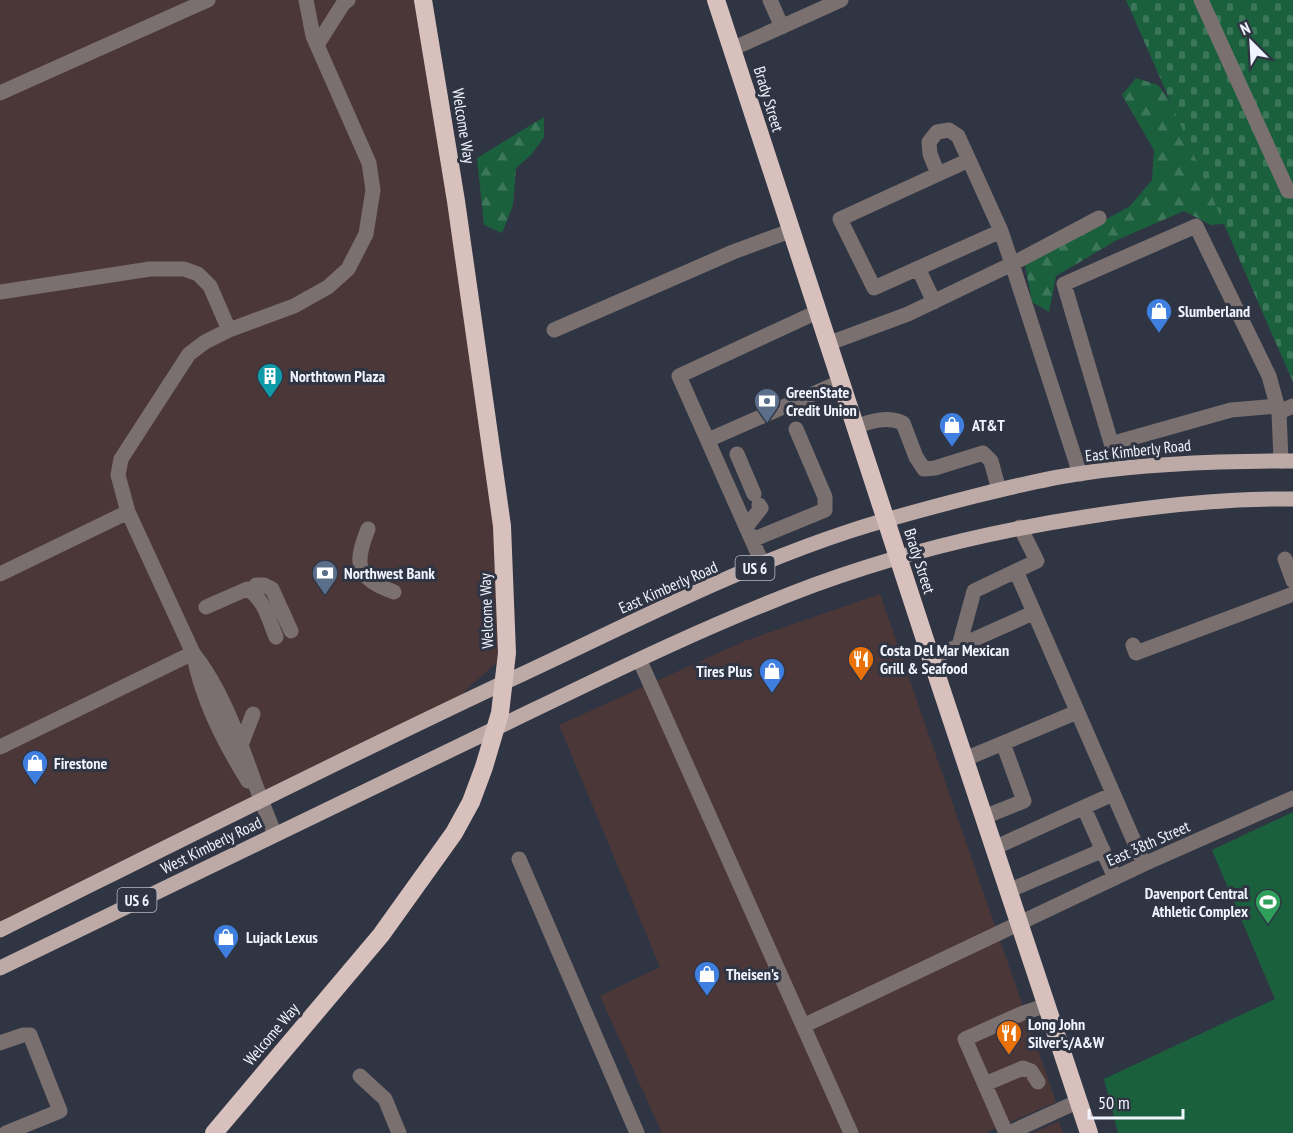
<svg xmlns="http://www.w3.org/2000/svg" width="1293" height="1133" font-family="'PT Sans Narrow',sans-serif">
	<defs>
		<pattern id="forest-firs" width="22" height="20" patternUnits="userSpaceOnUse" patternTransform="scale(1.5)"><rect width="22" height="20" fill="#1b603d"/><path d="M5 1l3.5 6h-7zM16 11l3.5 6h-7z" fill="#3c775a"/></pattern>
		<pattern id="cemetery-stones" width="16" height="16" patternUnits="userSpaceOnUse" patternTransform="scale(1.5)"><rect width="16" height="16" fill="#1b603d"/><path d="M2 7V4a2 2 0 0 1 4 0v3zM10 15v-3a2 2 0 0 1 4 0v3z" fill="#3c775a"/></pattern>
	</defs>
	<rect width="100%" height="100%" fill="#303544"/>
	<path fill="#4c3738" d="M0,0H423L479,354L507,653L444,710L0,930Z
		M880,594L1056,1102L985,1133H662L600,996L660,967L559,725L745,641Z
		M1059,1121L1063,1133H1033Z"/>
	<path fill="url(#forest-firs)" d="M1136,78L1158,85L1205,148L1245,222L1211,225L1184,211L1117,240L1056,276L1049,312L1032,302L1025,265L1130,206L1152,180L1154,150L1122,95Z
		M544,117V137L532,154L516,168L513,205L502,233L484,225L477,158Z"/>
	<path fill="url(#cemetery-stones)" d="M1126,0H1293V382Z"/>
	<path fill="#1b603d" d="M1293,812V1133H1118L1104,1079L1275,999L1212,850Z"/>
	<g fill="none" stroke-linecap="round" stroke-linejoin="round">
		<path stroke="#7a706f" stroke-width="15" d="M770,0L782,27
			M1201,0L1288,191H1293
			M317,45L343,4L348,0
			M732,49L841,0
			M0,93L208,0
			M938,174L930,154L929,142L937,132L949,130L958,136L969,160
			M1001,231L874,288L840,219L969,160L1001,231L1012,264L1099,218
			M918,268L934,302
			M0,292L150,269H184L198,274L210,286L229,330
			M554,330L733,252L790,231
			M827,344L908,314L1012,264L1080,474
			M1277,406L1231,410L1121,441L1112,446L1064,284L1196,226L1269,376L1279,412L1281,461
			M1279,412L1293,406
			M855,427C871,421 887,416 903,423L916,457L924,469L935,468L983,453L991,461L999,490
			M708,440L840,382
			M737,454L754,494
			M746,527L761,508L759,505
			M1020,527L1037,561L1016,571L1144,864
			M368,529C353,566 357,578 394,592
			M752,540L825,510V497L796,429
			M1285,559L1293,581
			M763,565L679,376L817,312
			M1016,571L974,591L959,646L1033,613
			M0,574L128,512
			M256,585H264L272,589L291,631
			M206,607L247,589C264,598 269,620 276,637
			M1133,645L1136,653L1293,594
			M194,655C201,697 225,744 248,781
			M931,658L959,646
			M640,661L851,1133
			M241,745L253,714
			M0,747L193,653
			M965,759L1077,712
			M1084,808L1115,878
			M984,817L1024,801L1003,743
			M275,834C248,774 234,705 193,653L128,512L118,475L121,459L189,354L205,342L229,330L294,306L328,287L348,269L366,234L373,190L369,163L313,36L306,0
			M994,848L1113,794
			M519,859L637,1133
			M1008,891L1103,850
			M803,1026L1144,864L1293,798
			M0,1043L23,1035H30L60,1111L6,1133
			M360,1076L385,1099L399,1133
			M985,1084L1023,1068L1031,1071L1038,1082
			M1006,1133L965,1039L1023,1013L1047,1005
			M1009,1133L1079,1101"/>
		<path stroke="#bdaaa7" stroke-width="15" d="M0,930C171,845 341,759 514,678C624,627 732,570 847,532C889,518 932,507 975,496C1011,487 1047,478 1084,473C1154,463 1223,461 1293,461
			M0,968C152,893 305,819 459,746C576,690 693,630 814,585C902,553 993,531 1085,517C1154,506 1223,498 1293,499"/>
		<path stroke="#d8c0bd" stroke-width="18" d="M716,0L931,658L1089,1133
			M214,1133L381,935L454,833L471,802L484,767L500,713L507,653L502,526L456,201L423,0"/>
	</g>
	<defs>
		<g id="shop-pin" transform="scale(1.35)"><path d="M0 17L-7.5 6A9.5 9.5 0 1 1 7.5 6Z" fill="#3f7fe0" stroke="#303544"/><path d="M-5-2.5h2.3a2.7 3.5 0 0 1 5.4 0H5L5.5 6h-11ZM-1.5-2.5h3a1.5 2.3 0 0 0-3 0Z" fill="#fff"/></g>
		<g id="building-pin" transform="scale(1.35)"><path d="M0 17L-7.5 6A9.5 9.5 0 1 1 7.5 6Z" fill="#0f9aa8" stroke="#303544"/><path d="M-4-6H4V6H1V3H-1V6H-4ZM-2.5-4.3h1.7v1.8h-1.7ZM.8-4.3h1.7v1.8H.8ZM-2.5-1h1.7V.8h-1.7ZM.8-1h1.7V.8H.8Z" fill="#fff"/></g>
		<g id="bank-pin" transform="scale(1.35)"><path d="M0 17L-7.5 6A9.5 9.5 0 1 1 7.5 6Z" fill="#5c6f8a" stroke="#303544"/><path d="M-6-4H6V4H-6ZM0-2.3a2.3 2.3 0 1 0 0 4.6a2.3 2.3 0 1 0 0-4.6Z" fill="#fff"/></g>
		<g id="restaurant-pin" transform="scale(1.35)"><path d="M0 17L-7.5 6A9.5 9.5 0 1 1 7.5 6Z" fill="#e8710a" stroke="#303544"/><path d="M-5-6h1v4h1v-4h1v4h1v-4h1v5L-1.5 .5V6h-2V.5L-5-1ZM5-6V6H3V1.5H1.5Q1.5-4 5-6Z" fill="#fff"/></g>
		<g id="stadium-pin" transform="scale(1.35)"><path d="M0 17L-7.5 6A9.5 9.5 0 1 1 7.5 6Z" fill="#2e9e5b" stroke="#303544"/><path d="M0-5a6.5 5 0 1 0 0 10a6.5 5 0 1 0 0-10ZM-3.5-1.8h7v3.6h-7Z" fill="#fff"/></g>
	</defs>
	<g fill-rule="evenodd">
		<use href="#shop-pin" x="1159" y="311"/>
		<use href="#building-pin" x="270" y="376"/>
		<use href="#bank-pin" x="767" y="401"/>
		<use href="#shop-pin" x="952" y="425"/>
		<use href="#bank-pin" x="325" y="573"/>
		<use href="#restaurant-pin" x="861" y="659"/>
		<use href="#shop-pin" x="772" y="671"/>
		<use href="#shop-pin" x="35" y="763"/>
		<use href="#stadium-pin" x="1268" y="902"/>
		<use href="#shop-pin" x="226" y="937"/>
		<use href="#shop-pin" x="707" y="974"/>
		<use href="#restaurant-pin" x="1009" y="1033"/>
	</g>
	<g text-anchor="middle" dominant-baseline="central" stroke-width="6" stroke-linejoin="round" paint-order="stroke">
		<g fill="#303544" stroke="#b6bbc6" stroke-width="1.5">
			<rect x="735.5" y="556" width="39" height="24" rx="4.5"/>
			<rect x="117.5" y="888" width="39" height="24" rx="4.5"/>
		</g>
		<g font-size="15" font-weight="bold" fill="#f0f4fe">
			<text x="755" y="568">US 6</text>
			<text x="137" y="900">US 6</text>
		</g>
		<g font-size="16" fill="#f0f4fe" stroke="#303544">
			<text transform="translate(769 99) rotate(73)">Brady Street</text>
			<text transform="translate(464 126) rotate(81)">Welcome Way</text>
			<text transform="translate(1138 450) rotate(-6)">East Kimberly Road</text>
			<text transform="translate(920 561) rotate(72)">Brady Street</text>
			<text transform="translate(668 587) rotate(-24)">East Kimberly Road</text>
			<text transform="translate(486 611) rotate(-92)">Welcome Way</text>
			<text transform="translate(1148 843) rotate(-24)">East 38th Street</text>
			<text transform="translate(211 845) rotate(-26)">West Kimberly Road</text>
			<text transform="translate(271 1034) rotate(-50)">Welcome Way</text>
		</g>
		<g font-size="16" font-weight="bold" fill="#f0f4fe" stroke="#303544" text-anchor="start">
			<text x="1178" y="311">Slumberland</text>
			<text x="290" y="376">Northtown Plaza</text>
			<text x="786" y="392">GreenState<tspan x="786" dy="18">Credit Union</tspan></text>
			<text x="972" y="425">AT&amp;T</text>
			<text x="344" y="573">Northwest Bank</text>
			<text x="880" y="650">Costa Del Mar Mexican<tspan x="880" dy="18">Grill &amp; Seafood</tspan></text>
			<text x="752" y="671" text-anchor="end">Tires Plus</text>
			<text x="54" y="763">Firestone</text>
			<text x="1248" y="893" text-anchor="end">Davenport Central<tspan x="1248" dy="18">Athletic Complex</tspan></text>
			<text x="246" y="937">Lujack Lexus</text>
			<text x="726" y="974">Theisen's</text>
			<text x="1028" y="1024">Long John<tspan x="1028" dy="18">Silver's/A&amp;W</tspan></text>
		</g>
	</g>
	<g transform="translate(1251 42) rotate(336)" stroke="#303544" stroke-width="4.5" paint-order="stroke">
	<path d="M0-4.5L10 22L0 15L-10 22Z" fill="#f0f4fe"/>
	<text y="-9" font-size="16" font-weight="bold" text-anchor="middle" fill="#f0f4fe">N</text>
	</g>
	<path d="M1089 1109v9h94v-9" fill="none" stroke="#f0f4fe" stroke-width="3"/>
	<text x="1098" y="1109" font-size="18" fill="#f0f4fe" stroke="#303544" stroke-width="4.5" paint-order="stroke">50 m</text>
</svg>
